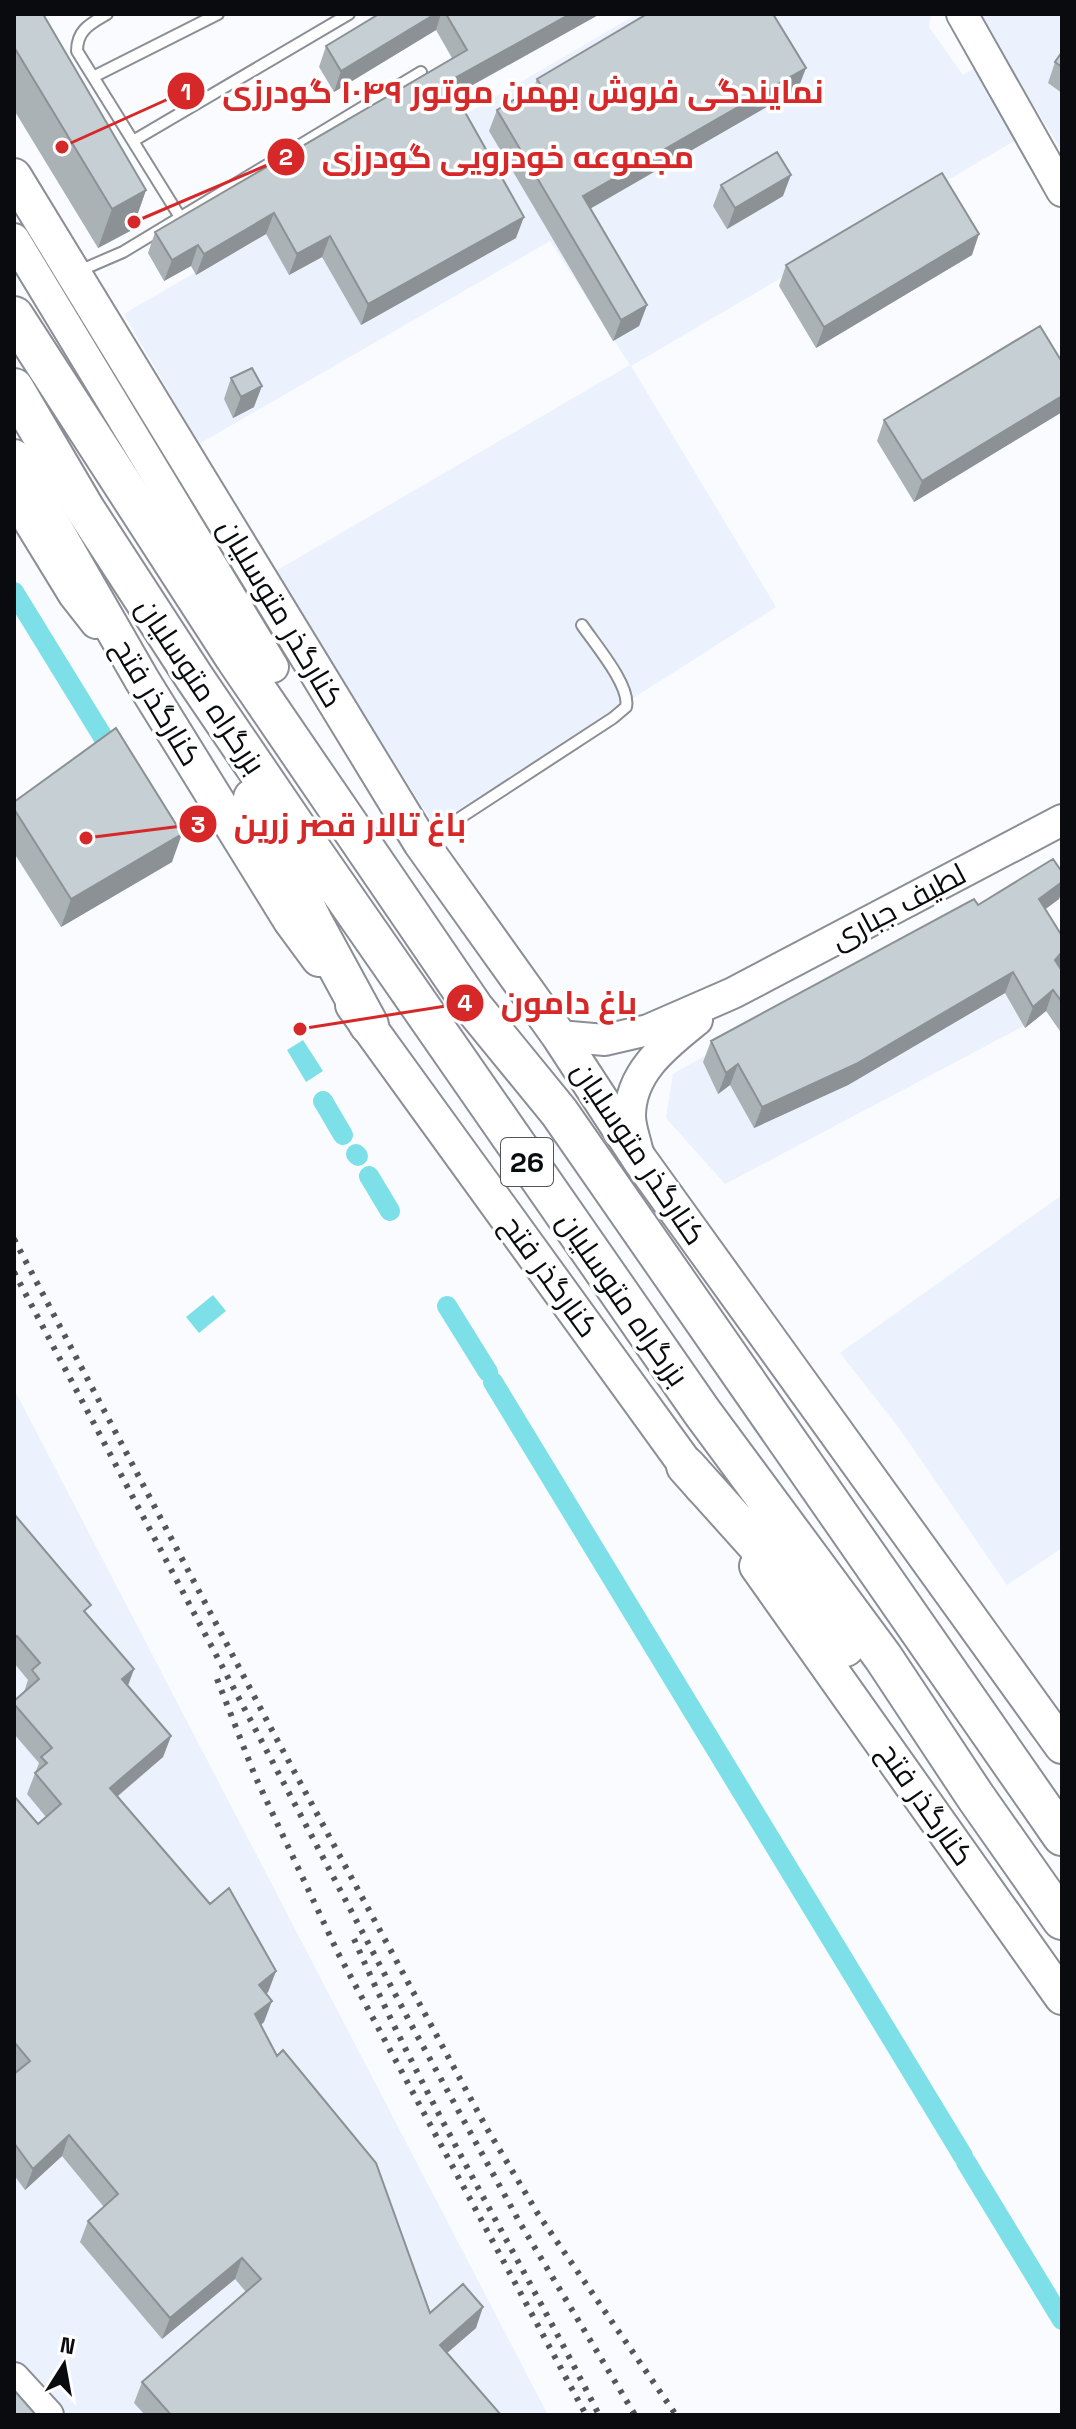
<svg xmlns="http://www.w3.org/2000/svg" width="1076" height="2429" font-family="'Space Grotesk',Cairo,sans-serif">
	<rect width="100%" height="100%" fill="#f9fbfe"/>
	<path fill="#ebf1fd" d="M637,14H931L929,27L963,75L975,68L1016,140L631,366L776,607L434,825L274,572L630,365L550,241L199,444L124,314Z
		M976,14H1062V151Z
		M951,915L1035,1020L725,1184L666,1118L673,1074Z
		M1062,1195V1548L1007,1585L899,1428L840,1353Z
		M14,1389L548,2415H14Z"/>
	<path fill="#7de0e8" d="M303,1040L323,1071L306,1082L287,1050Z
		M213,1295L226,1311L199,1333L186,1317Z"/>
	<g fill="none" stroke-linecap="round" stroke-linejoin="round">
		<path stroke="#7de0e8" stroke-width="20" d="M14,592L111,750
			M323,1101L343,1135
			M356,1154L358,1156
			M369,1176L390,1211
			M447,1306L488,1372
			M493,1382L963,2156
			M966,2162L1062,2320"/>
		<g stroke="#8b8e95" stroke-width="14">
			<path id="lane" d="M107,14C90,24 77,30 77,51L180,217
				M93,77L218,14
				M133,141L349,14
				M79,271L123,252L421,72
				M426,840L613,718L626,707C631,686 594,643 582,625"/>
		</g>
		<g stroke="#8b8e95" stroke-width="34">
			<path id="secondary" d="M962,14L1062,191
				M14,239L273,667
				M14,497L74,595L96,623
				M559,1036L605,1040L648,1030L733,993L1062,820
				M638,1154C636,1142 630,1128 630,1116C630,1072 666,1045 697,1020
				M14,2378L48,2415"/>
		</g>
		<g stroke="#8b8e95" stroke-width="38">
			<path id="primary" d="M14,176L421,843L559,1036L640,1160L1062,1746
				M14,457L142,680L291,921L319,959
				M353,1005L702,1487
				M757,1566L1062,1997"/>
		</g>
		<g stroke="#8b8e95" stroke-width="42">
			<path id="highway" d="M14,316L235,658L474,1008L559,1112L1062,1836
				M14,388L85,509L194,677L300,833L702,1412L883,1657L975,1796L1062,1920
				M253,798L313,922L369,1025
				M686,1466L827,1623L845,1647"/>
		</g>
		<use href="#lane" stroke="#fff" stroke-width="10"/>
		<use href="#secondary" stroke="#fff" stroke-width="30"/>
		<use href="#primary" stroke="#fff" stroke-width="34"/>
		<use href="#highway" stroke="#fff" stroke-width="38"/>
		<path stroke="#555659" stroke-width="6" stroke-dasharray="4 8" stroke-linecap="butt" d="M14,1239L274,1734L486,2127L538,2214L676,2415
			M14,1272L413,2028L520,2223L635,2415
			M217,1679L255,1776L338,1953L586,2415
			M354,1939C425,2102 519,2256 599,2415"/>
	</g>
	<path fill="#aab2b6" d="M14,14L146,190L132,230L98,248L14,110Z
		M379,14H600L455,95L516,238L361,325L322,257L289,275L266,234L196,275L191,266L164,281L148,253L155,232L452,58L436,30L334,92L319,67L326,46Z
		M1062,52V93L1048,83L1055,62Z
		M537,79L798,89L590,208L647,305L639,326L613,341L489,131L497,110L534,87Z
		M721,185L783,196L727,229L713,206Z
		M972,255L816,348L779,286L786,265Z
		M1062,362V412L914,502L877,441L884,420Z
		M231,378L254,407L233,418L224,399Z
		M14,802L172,862L61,927L14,853Z
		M1062,872V891L1059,899L1045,909L1060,967L1062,971V1034L1046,1011L1025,1028L1005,993L848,1085L754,1128L730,1085L718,1094L703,1062L711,1041L978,905Z
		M14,1514L87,1615L134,1669L128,1686L171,1736L163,1757L117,1797L210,1904L276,1971L268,1992L266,1994L264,2022L261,2025L277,2056L430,2313L476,2328L447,2353L501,2415H145L134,2403L142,2382L246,2292L235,2279L162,2339L80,2242L88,2221L104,2207L62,2156L25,2190L14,2175V2074L15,2073L14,2072V1796L38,1824L46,1817L27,1794L39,1763L14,1734V1701L24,1692L28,1680L14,1663Z"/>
	<path fill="#8b9194" d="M435,14H441L436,30L334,92L341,71Z
		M570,14H600L440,103L448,82Z
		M806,68L798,89L576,217L583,196Z
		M791,175L783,196L727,229L735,208Z
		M146,190L132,230L98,248L112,209Z
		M274,213L266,234L196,275L204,254Z
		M524,217L516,238L361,325L368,304Z
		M979,234L972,255L816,348L824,327Z
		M330,236L322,257L289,275L297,254Z
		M198,245L191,266L164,281L172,260Z
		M647,305L639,326L613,341L621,320Z
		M262,386L254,407L233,418L241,397Z
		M1062,396V412L914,502L922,481Z
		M182,834L172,862L61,927L71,899Z
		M1062,882V891L1059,899L1031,920L1039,899Z
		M1062,952V961L1060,966L1047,981L1055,960Z
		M1013,972L1005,993L848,1085L754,1128L762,1107Z
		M1053,990L1046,1011L1025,1028L1033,1007Z
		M738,1064L730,1085L718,1094L726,1073Z
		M134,1669L126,1690L122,1679Z
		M171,1736L163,1757L102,1809L110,1788Z
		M276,1971L268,1992L251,2006L259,1985Z
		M272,2001L264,2022L248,2035L255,2014Z
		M69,2135L62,2156L25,2190L33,2169Z
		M242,2258L235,2279L162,2339L170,2318Z
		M483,2307L476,2328L432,2366L440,2345Z"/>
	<path fill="#c6cfd4" stroke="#8b9194" stroke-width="2" d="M14,14H43L146,190L112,209L14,47Z
		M379,14H435L341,71L326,46Z
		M446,14H570L448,82L524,217L368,304L330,236L297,254L274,213L204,254L198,245L172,260L155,232L467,50Z
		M647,14H773L806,68L583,196L647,305L621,320L497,110L540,84L537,79Z
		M1062,52V67L1055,62Z
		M777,152L791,175L735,208L721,185Z
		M942,173L979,234L824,327L786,265Z
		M1040,326L1062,362V396L922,481L884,420Z
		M252,368L262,386L241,397L231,378Z
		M116,728L182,834L71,899L14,809V802Z
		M1053,859L1062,872V882L1039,899L1062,936V952L1055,960L1062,971V1002L1053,990L1033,1007L1013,972L856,1064L762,1107L738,1064L726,1073L711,1041L974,899L978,905Z
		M14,1514L91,1605L84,1611L134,1669L122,1679L171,1736L110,1788L210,1904L229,1888L276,1971L259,1985L272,2001L255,2014L277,2056L283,2050L376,2163L430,2313L463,2284L483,2307L440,2345L501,2415H171L142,2382L261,2279L242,2258L170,2318L88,2221L118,2194L69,2135L33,2169L14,2143V2074L30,2061L14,2042V1796L38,1824L61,1804L35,1773L47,1763L41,1757L52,1748L14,1704V1701L39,1679L32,1670L40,1663L17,1636L14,1639Z
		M14,2390L36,2415H14Z"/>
	<g text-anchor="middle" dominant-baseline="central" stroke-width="7" stroke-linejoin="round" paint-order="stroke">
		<rect fill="#fff" stroke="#545456" stroke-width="2" x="501" y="1138" width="52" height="48" rx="6"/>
		<g font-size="28" font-weight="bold" fill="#0a0b0e">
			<text x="527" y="1162">26</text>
		</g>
		<g font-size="30" fill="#0a0b0e" stroke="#fff">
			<text transform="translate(281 613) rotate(59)">کنارگذر متوسلیان</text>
			<text transform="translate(201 686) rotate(56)">بزرگراه متوسلیان</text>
			<text transform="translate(157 702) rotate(59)">کنارگذر فتح</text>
			<text transform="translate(898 906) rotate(-28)">لطیف جباری</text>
			<text transform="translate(639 1153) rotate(56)">کنارگذر متوسلیان</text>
			<text transform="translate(550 1276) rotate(54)">کنارگذر فتح</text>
			<text transform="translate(623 1299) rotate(55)">بزرگراه متوسلیان</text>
			<text transform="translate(926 1804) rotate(55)">کنارگذر فتح</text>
		</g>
	</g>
	<path fill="none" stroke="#d62828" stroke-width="3" d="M62 147L186 91M134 222L286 157M86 838L198 824M300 1029L465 1003"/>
	<g fill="#d62828" stroke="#fff" stroke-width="3">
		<circle cx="62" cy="147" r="8"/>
		<circle cx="134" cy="222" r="8"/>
		<circle cx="86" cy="838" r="8"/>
		<circle cx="300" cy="1029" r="8"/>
		<circle cx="186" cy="91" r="20"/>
		<circle cx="286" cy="157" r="20"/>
		<circle cx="198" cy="824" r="20"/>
		<circle cx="465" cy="1003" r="20"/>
	</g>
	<g font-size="24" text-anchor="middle" font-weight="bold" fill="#fff">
		<text x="186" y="100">1</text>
		<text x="286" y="165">2</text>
		<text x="198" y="833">3</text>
		<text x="465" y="1011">4</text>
	</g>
	<g font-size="32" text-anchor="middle" font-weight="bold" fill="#d62828" stroke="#fff" stroke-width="7" stroke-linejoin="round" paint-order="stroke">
		<text x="523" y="103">نمایندگی فروش بهمن موتور ۱۰۴۹ گودرزی</text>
		<text x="508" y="168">مجموعه خودرویی گودرزی</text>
		<text x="350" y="836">باغ تالار قصر زرین</text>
		<text x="569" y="1014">باغ دامون</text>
	</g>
	<rect width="1076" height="2429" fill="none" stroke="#0a0b0e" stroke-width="32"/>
	<g transform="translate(64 2365) rotate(11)" stroke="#ffffff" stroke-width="6" paint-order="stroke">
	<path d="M0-6L14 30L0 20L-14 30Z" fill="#0a0b0e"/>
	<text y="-12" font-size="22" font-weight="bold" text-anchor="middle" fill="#0a0b0e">N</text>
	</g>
</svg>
